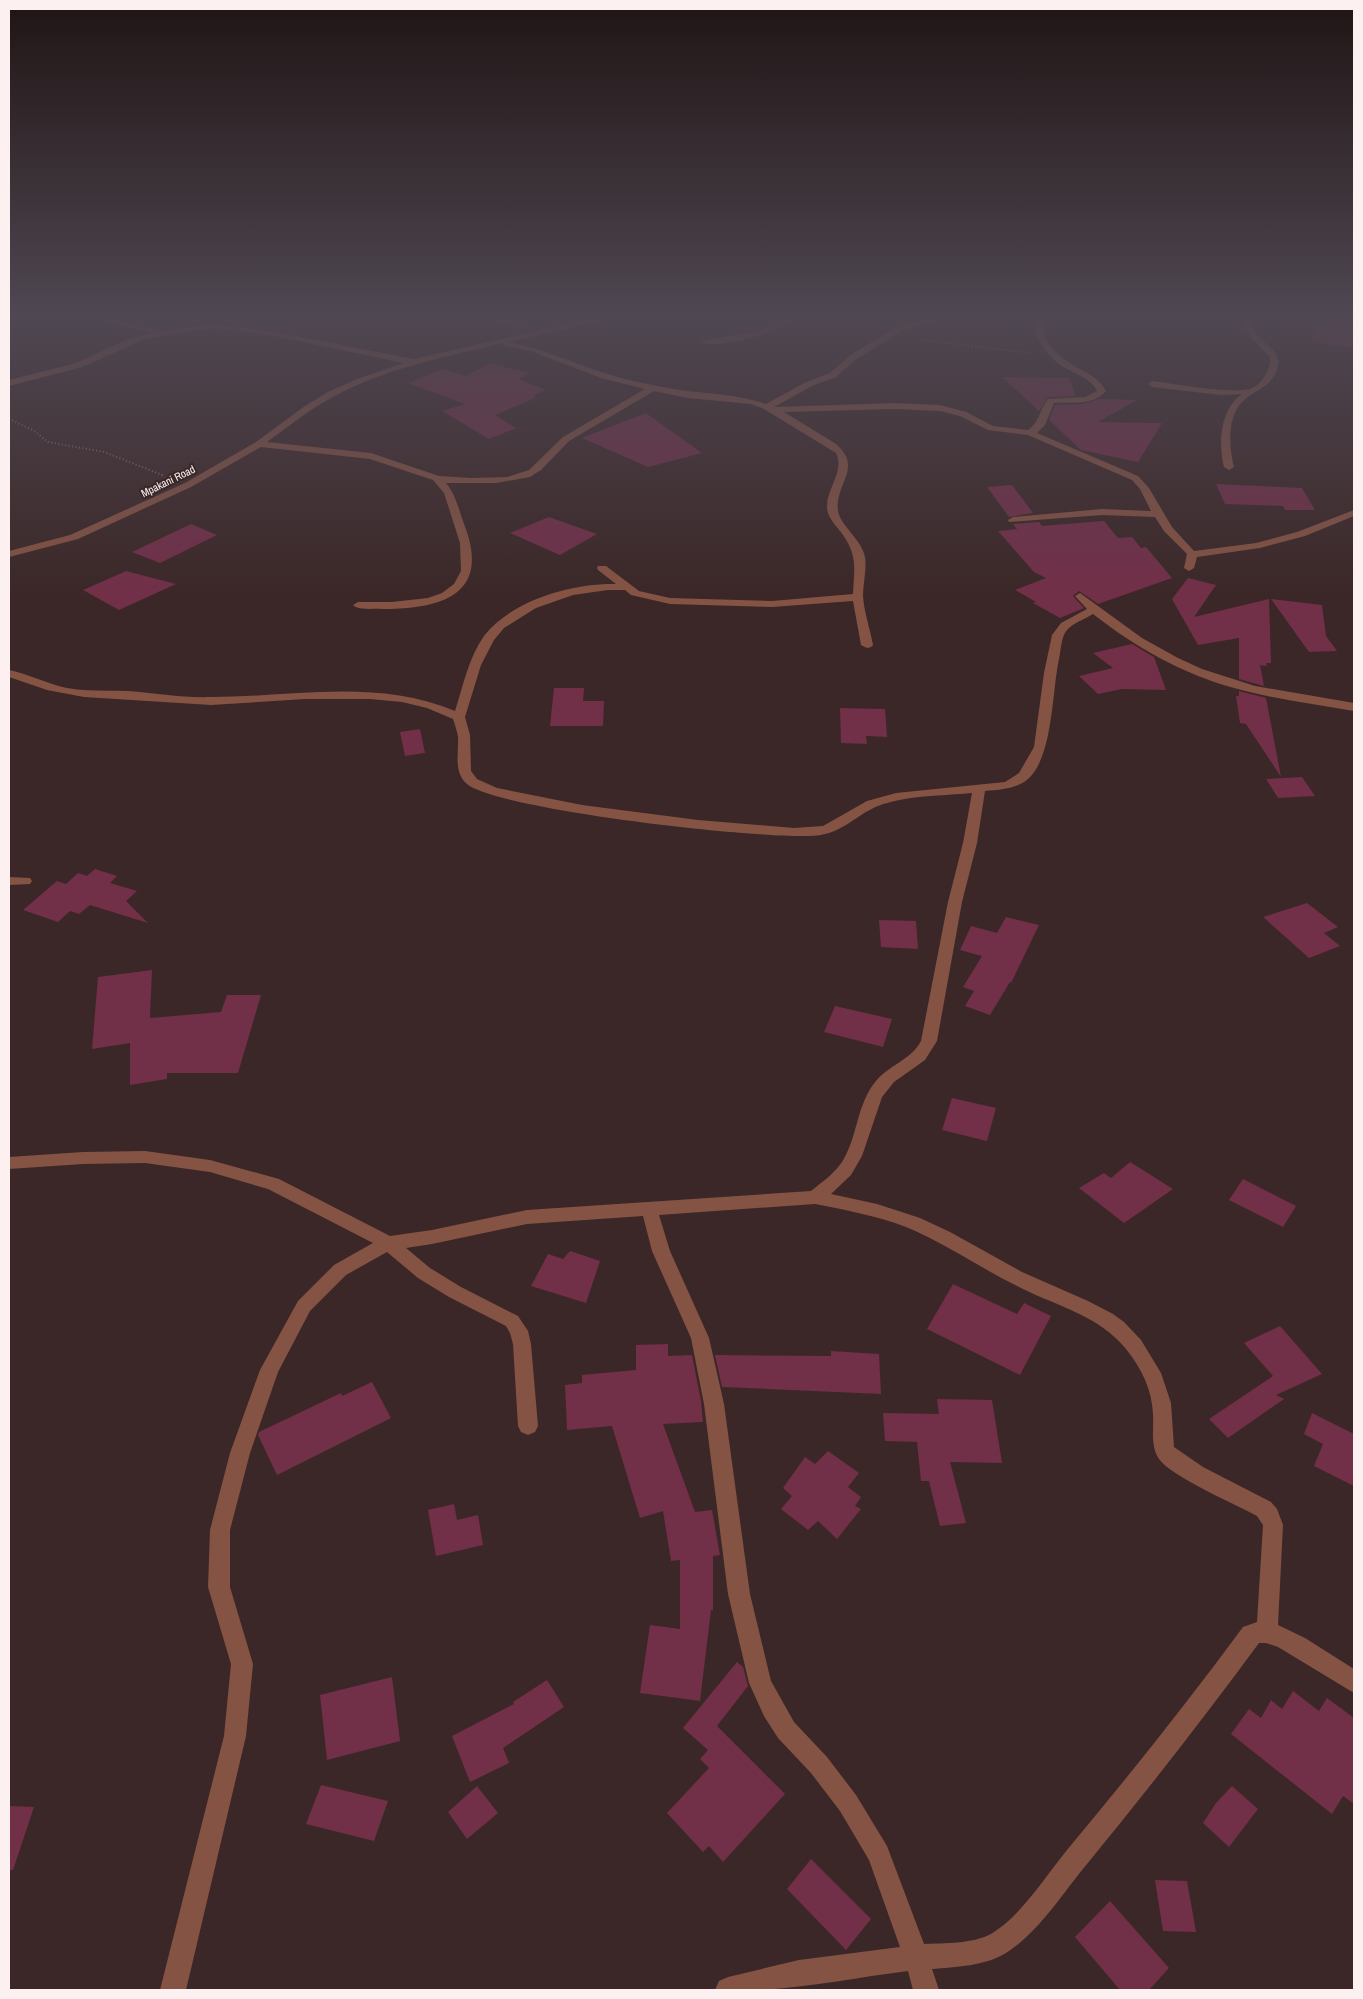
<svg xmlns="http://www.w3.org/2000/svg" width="1363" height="1999" font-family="'Archivo Narrow',sans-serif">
	<rect width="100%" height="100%" fill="#3b2727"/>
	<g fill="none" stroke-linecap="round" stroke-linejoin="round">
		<path fill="#844873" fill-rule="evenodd" d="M494,316H525L531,322L527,327C515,330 501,327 494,316Z"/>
	</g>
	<path fill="#722f48" d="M1318,316L1354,320V348L1311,342Z
		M489,363L530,373L519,379L546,390L534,395L535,398L495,415L516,428L489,439L442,411L465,404L408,383L442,369L467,376Z
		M1002,377L1069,378L1076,396L1048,397L1039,411Z
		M1099,399L1137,400L1098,422L1162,423L1138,462L1081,450L1049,420L1055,405L1082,404Z
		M646,413L702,453L648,467L582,438Z
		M1216,484L1302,488L1315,510H1285L1283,506L1225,504Z
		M1012,485L1033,513L1009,517L987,487Z
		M549,517L597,534L560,555L510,533Z
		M1104,521L1118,538L1132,537L1141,548L1146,547L1172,578L1098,604L1079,591L1073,596L1084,608L1060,618L1033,603L1036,602L1015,590L1046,578L1034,572L998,531L1017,529L1013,524L1039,522L1042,526Z
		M191,524L217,535L160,563L132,552Z
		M126,571L176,584L119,610L83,590Z
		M1188,578L1216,585L1194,617L1269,599L1271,663H1266L1267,666L1260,665L1264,686L1239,679V638L1198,645L1172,599Z
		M1271,599L1322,605L1326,636L1337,651L1309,652Z
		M1132,644L1154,657L1166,690L1122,689L1098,694L1079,676L1113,668L1093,653Z
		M554,688H584L583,701H604L603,726H550Z
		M1239,691L1266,698L1281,777L1246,724L1240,723L1236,696H1239Z
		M840,708L885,709L887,737L866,736L867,744L841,743Z
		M420,729L425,753L405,756L400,732Z
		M1302,777L1315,796L1278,798L1266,779Z
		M95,869L117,876L110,883L137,891L126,901L148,923L90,905L79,914L70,911L58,922L23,910L57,881L66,884L78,873L87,876Z
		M1307,903L1338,927L1324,933L1340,946L1309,958L1263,917Z
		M1006,917L1039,925L1011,983L1010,982L990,1015L965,1006L974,991L963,987L982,956L960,950L971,926L997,933Z
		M879,920L916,921L918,949L881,947Z
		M152,970L150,1018L221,1012L227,995H261L238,1073H167V1079L130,1085V1043L92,1049L98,977Z
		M835,1006L892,1019L883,1047L824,1032Z
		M952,1098L996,1108L987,1141L942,1130Z
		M1130,1162L1173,1189L1124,1223L1079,1188L1104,1173L1111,1178Z
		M1243,1179L1296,1206L1283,1227L1229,1200Z
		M570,1251L600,1261L586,1303L531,1286L548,1254L563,1259Z
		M953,1284L1017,1314L1024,1303L1051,1316L1020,1375L927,1329Z
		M1280,1326L1322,1374L1276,1395L1284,1399L1228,1438L1209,1419L1273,1376L1244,1343Z
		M668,1344V1356L692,1355L701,1401L703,1422L663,1424L695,1512L712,1510L720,1555L713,1556V1610H711L700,1701L640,1693L650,1625L680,1629V1560L671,1561L663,1511L640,1518L612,1426L567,1430L565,1385L582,1383V1375L636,1370V1345Z
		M831,1351L879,1354L881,1394L722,1387L715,1355L831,1356Z
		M372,1382L391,1418L277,1475L258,1435L259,1432L341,1393L342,1396Z
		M937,1399L992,1400L1002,1463L950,1462L966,1523L940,1526L929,1481H921L917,1442L885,1441L883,1413L939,1414Z
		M1312,1413L1354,1434V1486L1314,1466L1323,1444L1304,1434Z
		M828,1451L859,1473L848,1487L861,1497L855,1506L861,1509L837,1539L818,1521L808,1530L781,1509L792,1496L783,1488L805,1457L815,1464Z
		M454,1504L457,1520L478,1515L483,1545L436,1556L428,1510Z
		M737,1662L743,1667L748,1686L717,1726L785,1794L723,1862L709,1846L703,1852L667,1813L709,1768L700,1759L708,1750L683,1728Z
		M392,1677L400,1741L327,1760L320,1695Z
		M547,1680L564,1707L503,1748L509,1763L470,1782L452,1736L514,1704L513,1702Z
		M1293,1691L1319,1711L1327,1698L1354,1718V1804L1343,1796L1332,1814L1231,1734L1249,1709L1261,1718L1271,1700L1282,1709Z
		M321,1785L388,1801L374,1841L306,1824Z
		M477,1786L498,1813L467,1839L448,1812Z
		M1232,1786L1258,1809L1229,1847L1203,1823L1216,1803Z
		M9,1806L34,1807L13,1870H9Z
		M811,1859L871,1919L846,1950L787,1889Z
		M1155,1880L1187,1881L1196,1932L1163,1931Z
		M1110,1901L1169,1968L1149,1990H1120L1075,1937Z"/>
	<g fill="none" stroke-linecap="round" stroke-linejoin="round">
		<path stroke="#867474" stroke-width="2" stroke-dasharray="1 2.5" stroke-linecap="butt" d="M923,340L1031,353
			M9,419L33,430L48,442L104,452L165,476"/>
		<path fill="#855343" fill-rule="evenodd" d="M87,316H100L162,331L213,324L275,332L414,359L601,316H614L613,318L509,342C545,349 574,364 608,374C622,379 638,382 653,385C689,394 732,392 766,404L806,382L830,373L849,356L896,327L911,321L936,316H950L902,331L855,360L836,377L812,386L774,407L894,403L940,405L966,412L993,426L1028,430C1040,422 1039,410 1048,399L1085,397L1097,391C1090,377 1074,374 1062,366C1047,356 1031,335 1034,316H1042C1040,334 1052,351 1067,361C1081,372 1097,374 1106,391C1093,406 1072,402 1054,403L1045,425L1037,433L1138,476L1149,488L1172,527L1194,551L1256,543L1297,532L1354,510V516L1305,536L1260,548L1197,557L1194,568L1189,571L1184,568L1187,554L1164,531L1155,517L1102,515L1009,522L1008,520L1013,517L1102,509L1151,511L1140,489L1132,480L1028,435L988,430L960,416L940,411L894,409L784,412L836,444C864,468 834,484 838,511C840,525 862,540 865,557C867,569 863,583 863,596C864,612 870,629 873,645L871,647L867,648L861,645L853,601L772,607L670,604L631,595L625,590H608L573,595L536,608L504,628L494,640L481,665L465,717L470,735L471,771L477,779L497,788L582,805L698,820L794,828L823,826L867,801L896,793L1005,782L1019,773L1034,747L1044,673L1052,635L1061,623L1087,609L1075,596L1080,593L1142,638L1178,658L1202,669L1255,686L1354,703V711C1314,704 1273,699 1234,688C1183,674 1135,647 1093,614C1085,619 1073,623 1067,630C1061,637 1061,649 1059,659C1052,691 1053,757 1028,779C1016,789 1000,790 985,791L977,843L962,902L937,1041L925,1060L894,1082L882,1097L862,1156L851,1175L831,1194L877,1204L920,1218L950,1232L1022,1272L1088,1301L1113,1314L1124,1322L1141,1340L1161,1373L1171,1403L1174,1447L1203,1467L1271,1502L1277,1509L1283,1525L1278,1625L1305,1638L1354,1669V1693L1278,1647L1266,1643H1259C1204,1718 1146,1792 1087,1864C1062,1894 1039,1932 1006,1953C985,1966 955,1967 932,1969L939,1990H913L908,1971C844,1979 779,1994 715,1990L719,1981L728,1977L799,1960L900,1947L869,1860L840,1811L811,1773L778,1738L764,1716L749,1683L728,1594L704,1404L691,1338L652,1251L643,1216L527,1224L432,1244L406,1248L430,1268L461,1287L518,1316L528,1331L531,1344L538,1426L535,1432L528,1435L521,1432L518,1426L513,1344L510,1333L506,1326L449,1297L418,1278L387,1252L346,1275L310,1311L278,1372L250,1453L230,1530V1587L253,1664L246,1736L186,1990H160L224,1736L231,1664L208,1587L210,1530L230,1453L260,1370L298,1301L334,1265L373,1243L268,1189L210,1172L145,1163L83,1164L9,1169V1157L83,1152L145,1151L210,1160L279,1179L390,1236L432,1230L527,1210L811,1191C822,1182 834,1174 842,1162C858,1137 856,1105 876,1081C889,1065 911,1060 921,1041L948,902L963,843L972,793C942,796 907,795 878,806C858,814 844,831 821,835C776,842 497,810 467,784C453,772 459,753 458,737C457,731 455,725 453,719L427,708L402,702L370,699H305L211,705L84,697L47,690L9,677V670C29,674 47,684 67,688C87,692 107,690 128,691C155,693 183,698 211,697C293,697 376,678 455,711C463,686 469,657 484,636C512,600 572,583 616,584L598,570L597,568L598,566H606L639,591L670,598L772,601L853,594C854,570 858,556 843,535C839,529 830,520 828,513C822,492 846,474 836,453L764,409L751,404L688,398L654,391L569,441L541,470L530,477L496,483H446C456,495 459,510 464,524C492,595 441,609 382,609C373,608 359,611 353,605L358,602H392L428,598L442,593L454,584L461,571L460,543L444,493L433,480L370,459L261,447L191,487L78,539L9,557V551L70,535L185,483L256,442L305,406L328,392L357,379L404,363L275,336L213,328L145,339L82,367L9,386V380L76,363L128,339L151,333ZM503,343L504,346L531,351L601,378L645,389L563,437L529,470L507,477L471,478L439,476L371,453L267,442C289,426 310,409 333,397C385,368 446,357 503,343ZM815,1204C846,1210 877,1216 906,1227C947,1244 983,1270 1023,1289C1060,1307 1099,1316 1126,1349C1142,1369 1152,1390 1153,1414C1154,1429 1150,1445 1159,1459C1172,1477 1235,1504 1257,1516L1263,1525L1257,1622L1243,1627C1187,1703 1128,1777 1067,1850C1045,1877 1021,1916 991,1934C972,1944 944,1943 924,1944L887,1846L856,1795L827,1757L794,1722L771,1681L750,1594L724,1404L709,1338L670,1251L659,1215Z
			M792,316H801C788,329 714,352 701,342L705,340L763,330Z
			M1239,316H1247L1257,335L1274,351L1279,361C1275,389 1256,387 1241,403C1227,419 1229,448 1234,467L1229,470L1224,467C1218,443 1220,410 1242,394L1221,395L1152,387L1148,384L1152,381C1177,384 1228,394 1250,389C1262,385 1271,369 1270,357L1251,338Z
			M9,877L30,878L32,881L30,884L9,885Z"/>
	</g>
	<linearGradient id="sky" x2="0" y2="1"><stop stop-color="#201515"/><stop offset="0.53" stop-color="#4f4752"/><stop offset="1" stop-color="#4f4752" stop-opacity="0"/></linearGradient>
	<rect width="1363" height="596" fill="url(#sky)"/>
	<g text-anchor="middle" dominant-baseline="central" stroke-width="4" stroke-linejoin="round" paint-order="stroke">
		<g font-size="11" fill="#fdf0f0" stroke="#3b2727">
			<text transform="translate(168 481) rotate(-26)">Mpakani Road</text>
		</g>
	</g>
	<rect width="1363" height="1999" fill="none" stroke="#fdf0f0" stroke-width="20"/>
</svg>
